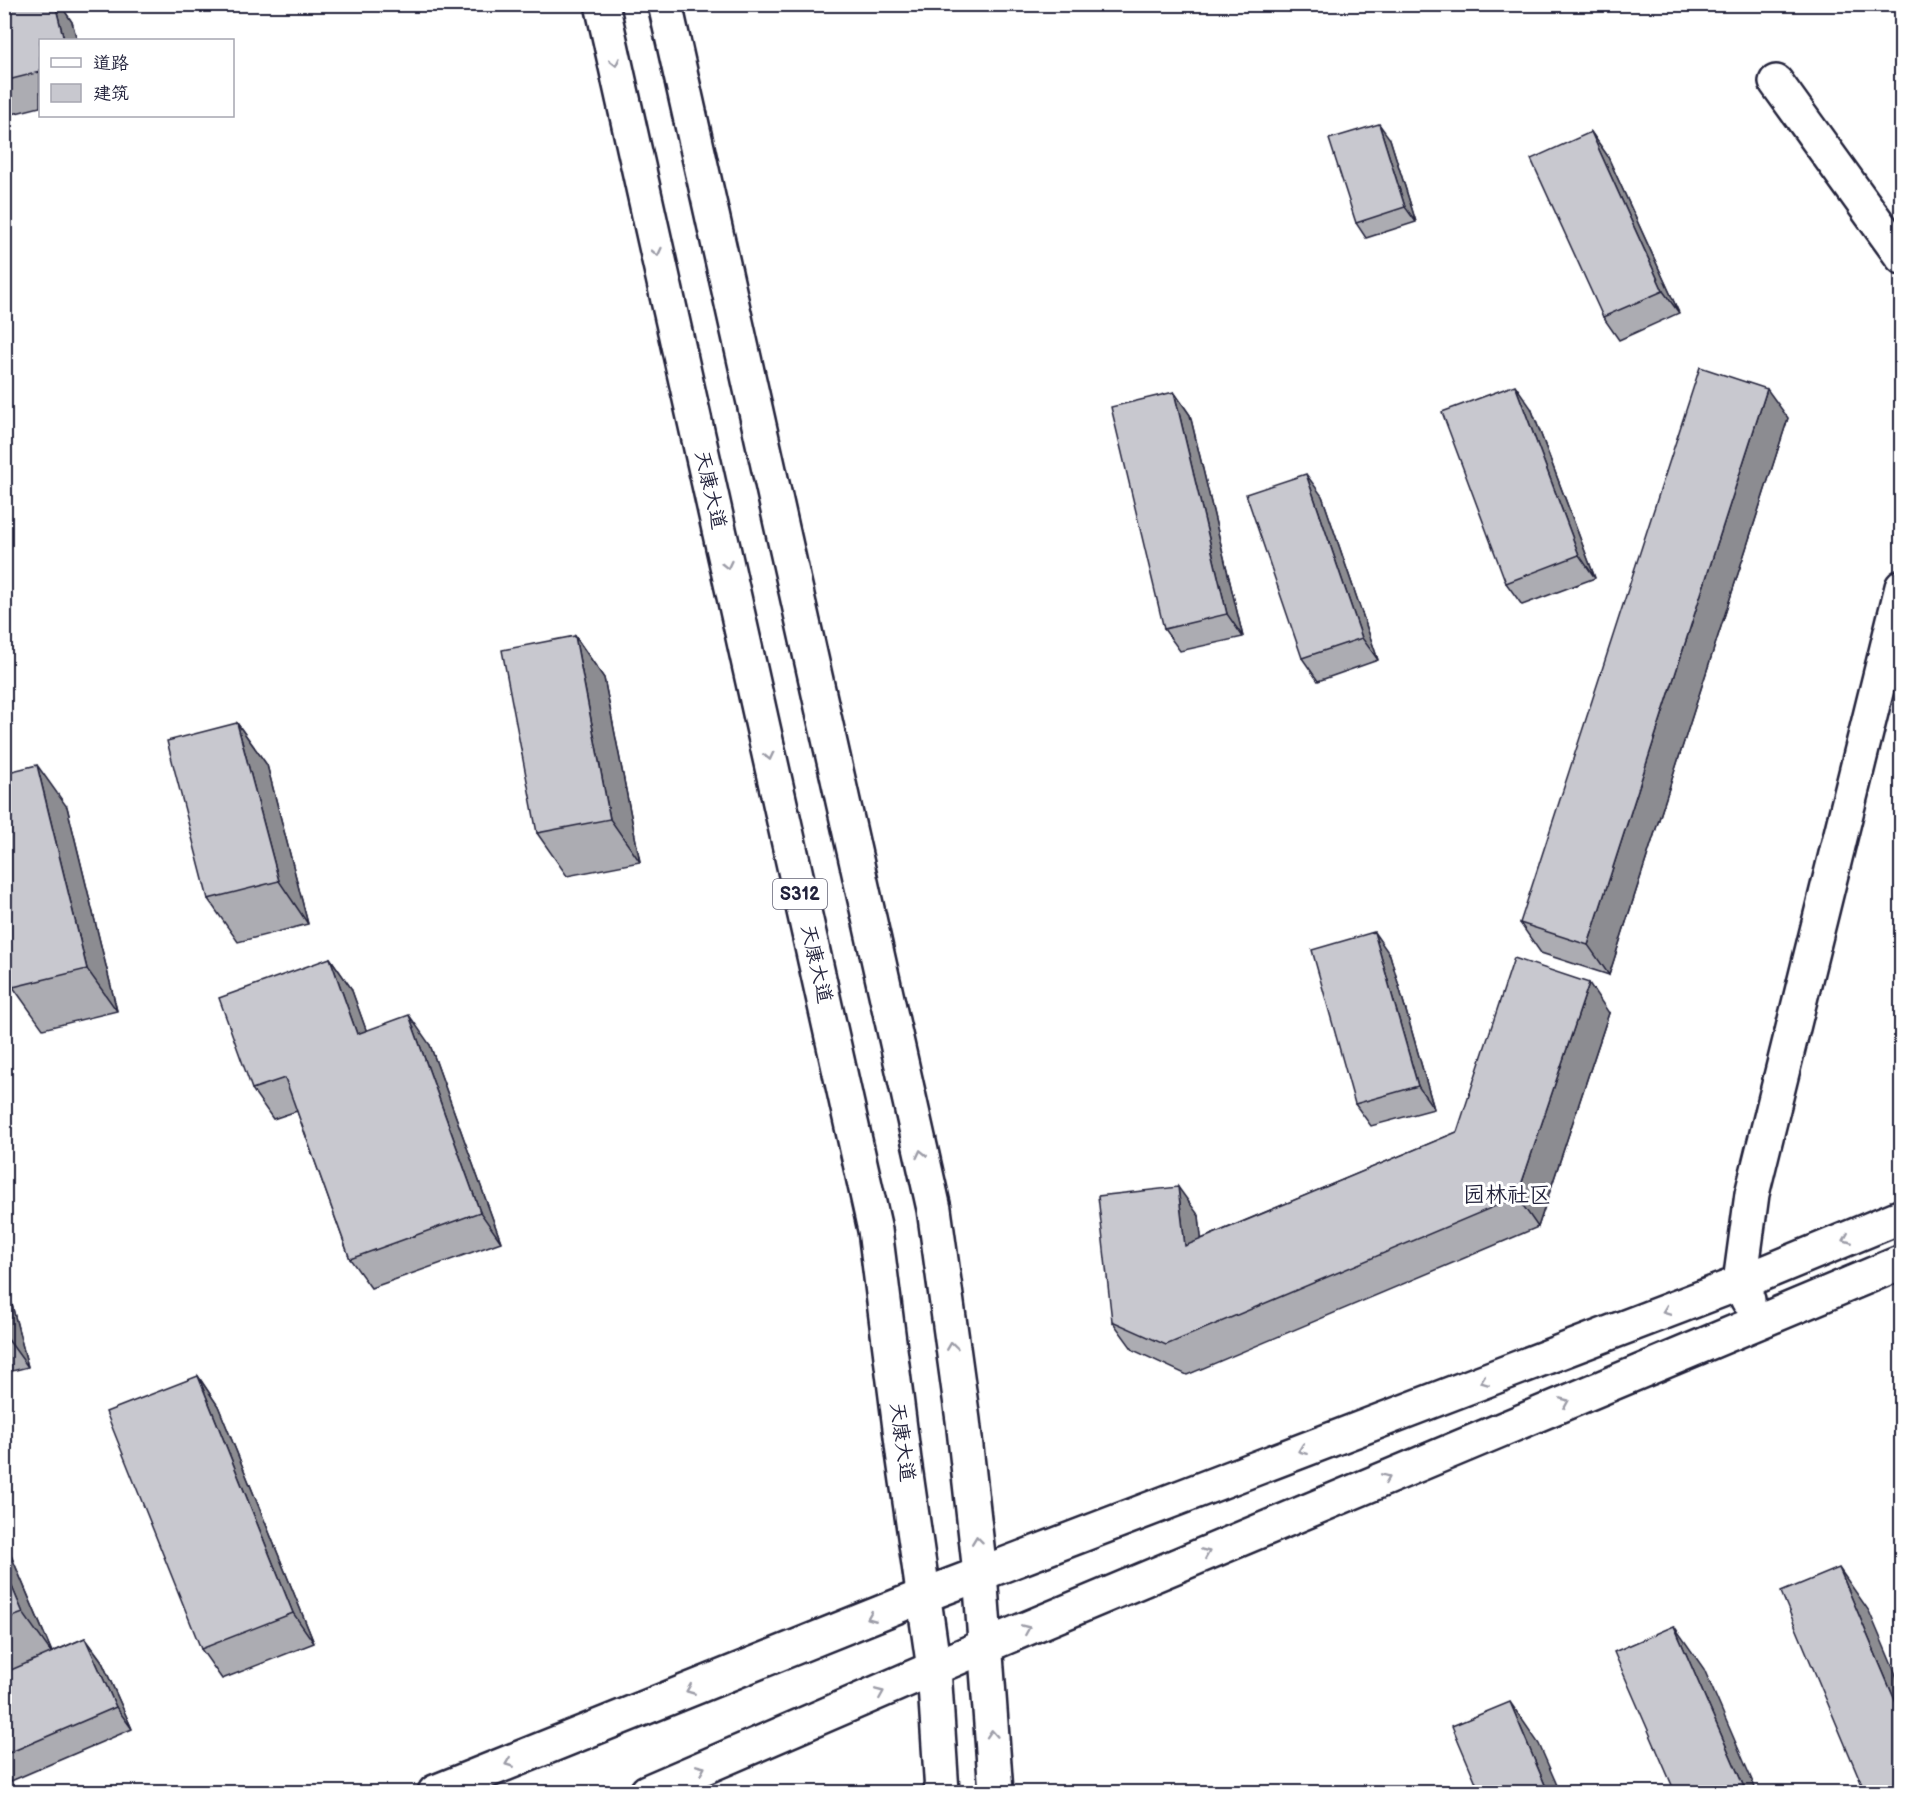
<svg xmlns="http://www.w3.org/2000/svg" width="1906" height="1797" font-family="'Balsamiq Sans','LXGW WenKai TC',sans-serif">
	<rect width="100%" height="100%" fill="#fff"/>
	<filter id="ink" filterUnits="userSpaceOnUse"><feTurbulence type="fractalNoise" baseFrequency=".0167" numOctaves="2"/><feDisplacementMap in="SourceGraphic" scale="12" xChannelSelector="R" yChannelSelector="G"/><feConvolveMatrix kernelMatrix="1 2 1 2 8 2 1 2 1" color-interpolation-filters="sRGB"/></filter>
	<g filter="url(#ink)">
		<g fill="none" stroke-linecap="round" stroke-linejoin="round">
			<g stroke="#22223b" stroke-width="38">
				<path id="minor" d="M1776,82L1902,257
					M1748,1300L1740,1283L1752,1194L1902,587
					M435,1792L925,1595L1740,1283L1902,1216
					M647,1792L985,1646L1902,1262"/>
			</g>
			<g stroke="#22223b" stroke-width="38">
				<path id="major" d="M602,4L875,1230L904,1460L934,1669L942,1792
					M665,4L934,1209L963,1420L980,1573L996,1792"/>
			</g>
			<use href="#minor" stroke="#fff" stroke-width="33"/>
			<use href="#major" stroke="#fff" stroke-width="33"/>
		</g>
		<path fill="#acacb2" stroke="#22223b" stroke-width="1.5" d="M4,4H60L72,22L77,40H40V107L4,116Z
			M1591,132L1607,155L1679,313L1619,340L1603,317Z
			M1390,139L1416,222L1366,238L1356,223Z
			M1174,392L1190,415L1243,637L1180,651L1164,629Z
			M1531,408L1595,578L1522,605L1506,583Z
			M1788,418L1609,975L1541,953L1520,923Z
			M1322,496L1378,660L1318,681L1302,658Z
			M575,636L604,678L640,862L567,876L537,833Z
			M237,723L267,765L308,924L238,942L208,899Z
			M67,807L117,1011L43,1029L13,987Z
			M1390,955L1434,1109L1371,1126L1355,1104Z
			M330,958L351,988L366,1030L430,1045L501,1242L371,1288L350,1259L297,1111L273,1119L252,1089Z
			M1609,1013L1538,1227L1187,1375L1133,1350L1112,1321L1199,1216L1201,1239L1457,1132Z
			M4,1274L28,1367L4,1373Z
			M198,1376L218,1406L314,1643L222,1679L201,1649Z
			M4,1539L52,1652L85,1638L101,1660L132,1729L4,1784Z"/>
		<path fill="#8c8c91" stroke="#22223b" stroke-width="1.5" d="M55,4H60L72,22L77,40H64Z
			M1379,124L1390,139L1416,222L1405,207Z
			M1591,132L1607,155L1679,313L1663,291Z
			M1515,385L1531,408L1595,578L1579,555Z
			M1767,389L1788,418L1609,975L1588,945Z
			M1174,392L1190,415L1243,637L1227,614Z
			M1306,474L1322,496L1378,660L1362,638Z
			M575,636L604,678L640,862L610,819Z
			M237,723L267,765L308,924L279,881Z
			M37,765L67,807L117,1011L87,969Z
			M1374,932L1390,955L1434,1109L1418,1086Z
			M330,958L351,988L378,1063L357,1034Z
			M1589,983L1609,1013L1538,1227L1517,1197Z
			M409,1015L430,1045L501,1242L480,1212Z
			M1178,1187L1199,1216L1205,1276L1185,1246Z
			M4,1274L28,1367L4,1334Z
			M198,1376L218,1406L314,1643L293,1613Z
			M4,1539L53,1655L23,1613L4,1568Z
			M1839,1568L1869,1611L1902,1689V1717Z
			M1674,1626L1704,1669L1757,1792H1746Z
			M85,1638L101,1660L132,1729L116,1707Z
			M1510,1702L1539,1744L1560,1792H1548Z"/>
		<path fill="#c8c8cf" stroke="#22223b" stroke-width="1.5" d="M4,4H55L64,40H40V72L4,81Z
			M1379,124L1405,207L1356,223L1329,139Z
			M1591,132L1663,291L1603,317L1531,159Z
			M1700,367L1767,389L1588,945L1520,923Z
			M1515,385L1579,555L1506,583L1442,412Z
			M1174,392L1227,614L1164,629L1111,407Z
			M1306,474L1362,638L1302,658L1246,494Z
			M575,636L610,819L537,833L502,650Z
			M237,723L279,881L208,899L167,741Z
			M37,765L87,969L13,987L4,951V773Z
			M1374,932L1418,1086L1355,1104L1312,950Z
			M330,958L357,1034L409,1015L480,1212L350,1259L285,1078L252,1089L219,998Z
			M1514,958L1589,983L1517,1197L1166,1345L1112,1321L1098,1196L1178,1187L1185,1246L1457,1132Z
			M198,1376L293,1613L201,1649L106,1412Z
			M4,1568L23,1613L4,1620Z
			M1839,1568L1902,1717V1792H1865L1781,1592Z
			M1674,1626L1746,1792H1675L1614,1652Z
			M85,1638L116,1707L4,1755V1673Z
			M1510,1702L1548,1792H1480L1452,1726Z"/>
		<defs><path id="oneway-chevron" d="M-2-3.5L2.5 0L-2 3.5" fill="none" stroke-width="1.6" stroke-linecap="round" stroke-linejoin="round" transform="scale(1.5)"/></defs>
		<g stroke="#9c9ca7">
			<use href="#oneway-chevron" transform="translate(615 62) rotate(77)"/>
			<use href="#oneway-chevron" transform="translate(657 252) rotate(77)"/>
			<use href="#oneway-chevron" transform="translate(727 565) rotate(77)"/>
			<use href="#oneway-chevron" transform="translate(769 756) rotate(77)"/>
			<use href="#oneway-chevron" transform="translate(921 1154) rotate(-103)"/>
			<use href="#oneway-chevron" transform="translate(1847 1239) rotate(158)"/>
			<use href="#oneway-chevron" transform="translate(1666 1311) rotate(159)"/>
			<use href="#oneway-chevron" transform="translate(952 1346) rotate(-98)"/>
			<use href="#oneway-chevron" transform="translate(1484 1381) rotate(159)"/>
			<use href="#oneway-chevron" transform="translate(1565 1402) rotate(-23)"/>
			<use href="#oneway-chevron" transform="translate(1302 1450) rotate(159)"/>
			<use href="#oneway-chevron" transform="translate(1386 1478) rotate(-23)"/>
			<use href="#oneway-chevron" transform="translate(977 1540) rotate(-97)"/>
			<use href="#oneway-chevron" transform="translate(1206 1553) rotate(-23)"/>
			<use href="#oneway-chevron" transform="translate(871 1617) rotate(158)"/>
			<use href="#oneway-chevron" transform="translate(1026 1629) rotate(-23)"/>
			<use href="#oneway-chevron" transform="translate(690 1690) rotate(158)"/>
			<use href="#oneway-chevron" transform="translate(880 1693) rotate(-23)"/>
			<use href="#oneway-chevron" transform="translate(992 1734) rotate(-94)"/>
			<use href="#oneway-chevron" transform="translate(509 1763) rotate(158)"/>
			<use href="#oneway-chevron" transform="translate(701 1769) rotate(-23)"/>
		</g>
	</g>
	<g text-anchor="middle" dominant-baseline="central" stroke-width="6" stroke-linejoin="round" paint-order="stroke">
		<rect fill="#fff" stroke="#646476" stroke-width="1.5" x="773" y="879" width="54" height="30" rx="4.5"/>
		<g font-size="18" font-weight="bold" fill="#22223b">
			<text x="800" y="894">S312</text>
		</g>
		<g font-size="20" fill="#22223b" stroke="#fff">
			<text transform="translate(710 490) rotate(77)">天康大道</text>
			<text transform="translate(816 964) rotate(77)">天康大道</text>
			<text transform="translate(902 1442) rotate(82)">天康大道</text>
		</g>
		<g font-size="22" fill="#22223b" stroke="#fff">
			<text x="1507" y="1195">园林社区</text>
		</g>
	</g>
	<rect width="1906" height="1797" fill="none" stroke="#fff" stroke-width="24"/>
	<rect x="12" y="12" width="1882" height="1773" fill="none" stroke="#22223b" stroke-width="2" filter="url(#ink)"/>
	<rect x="39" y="39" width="195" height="78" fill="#ffffff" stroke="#a7a7b1" stroke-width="1.5"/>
	<rect x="51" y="58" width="30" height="9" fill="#ffffff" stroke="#a7a7b1" stroke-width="1.5"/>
	<text x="93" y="69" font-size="18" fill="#22223b">道路</text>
	<rect x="51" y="84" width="30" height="18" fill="#c8c8cf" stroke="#a7a7b1" stroke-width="1.5"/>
	<text x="93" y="99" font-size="18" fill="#22223b">建筑</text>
</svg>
